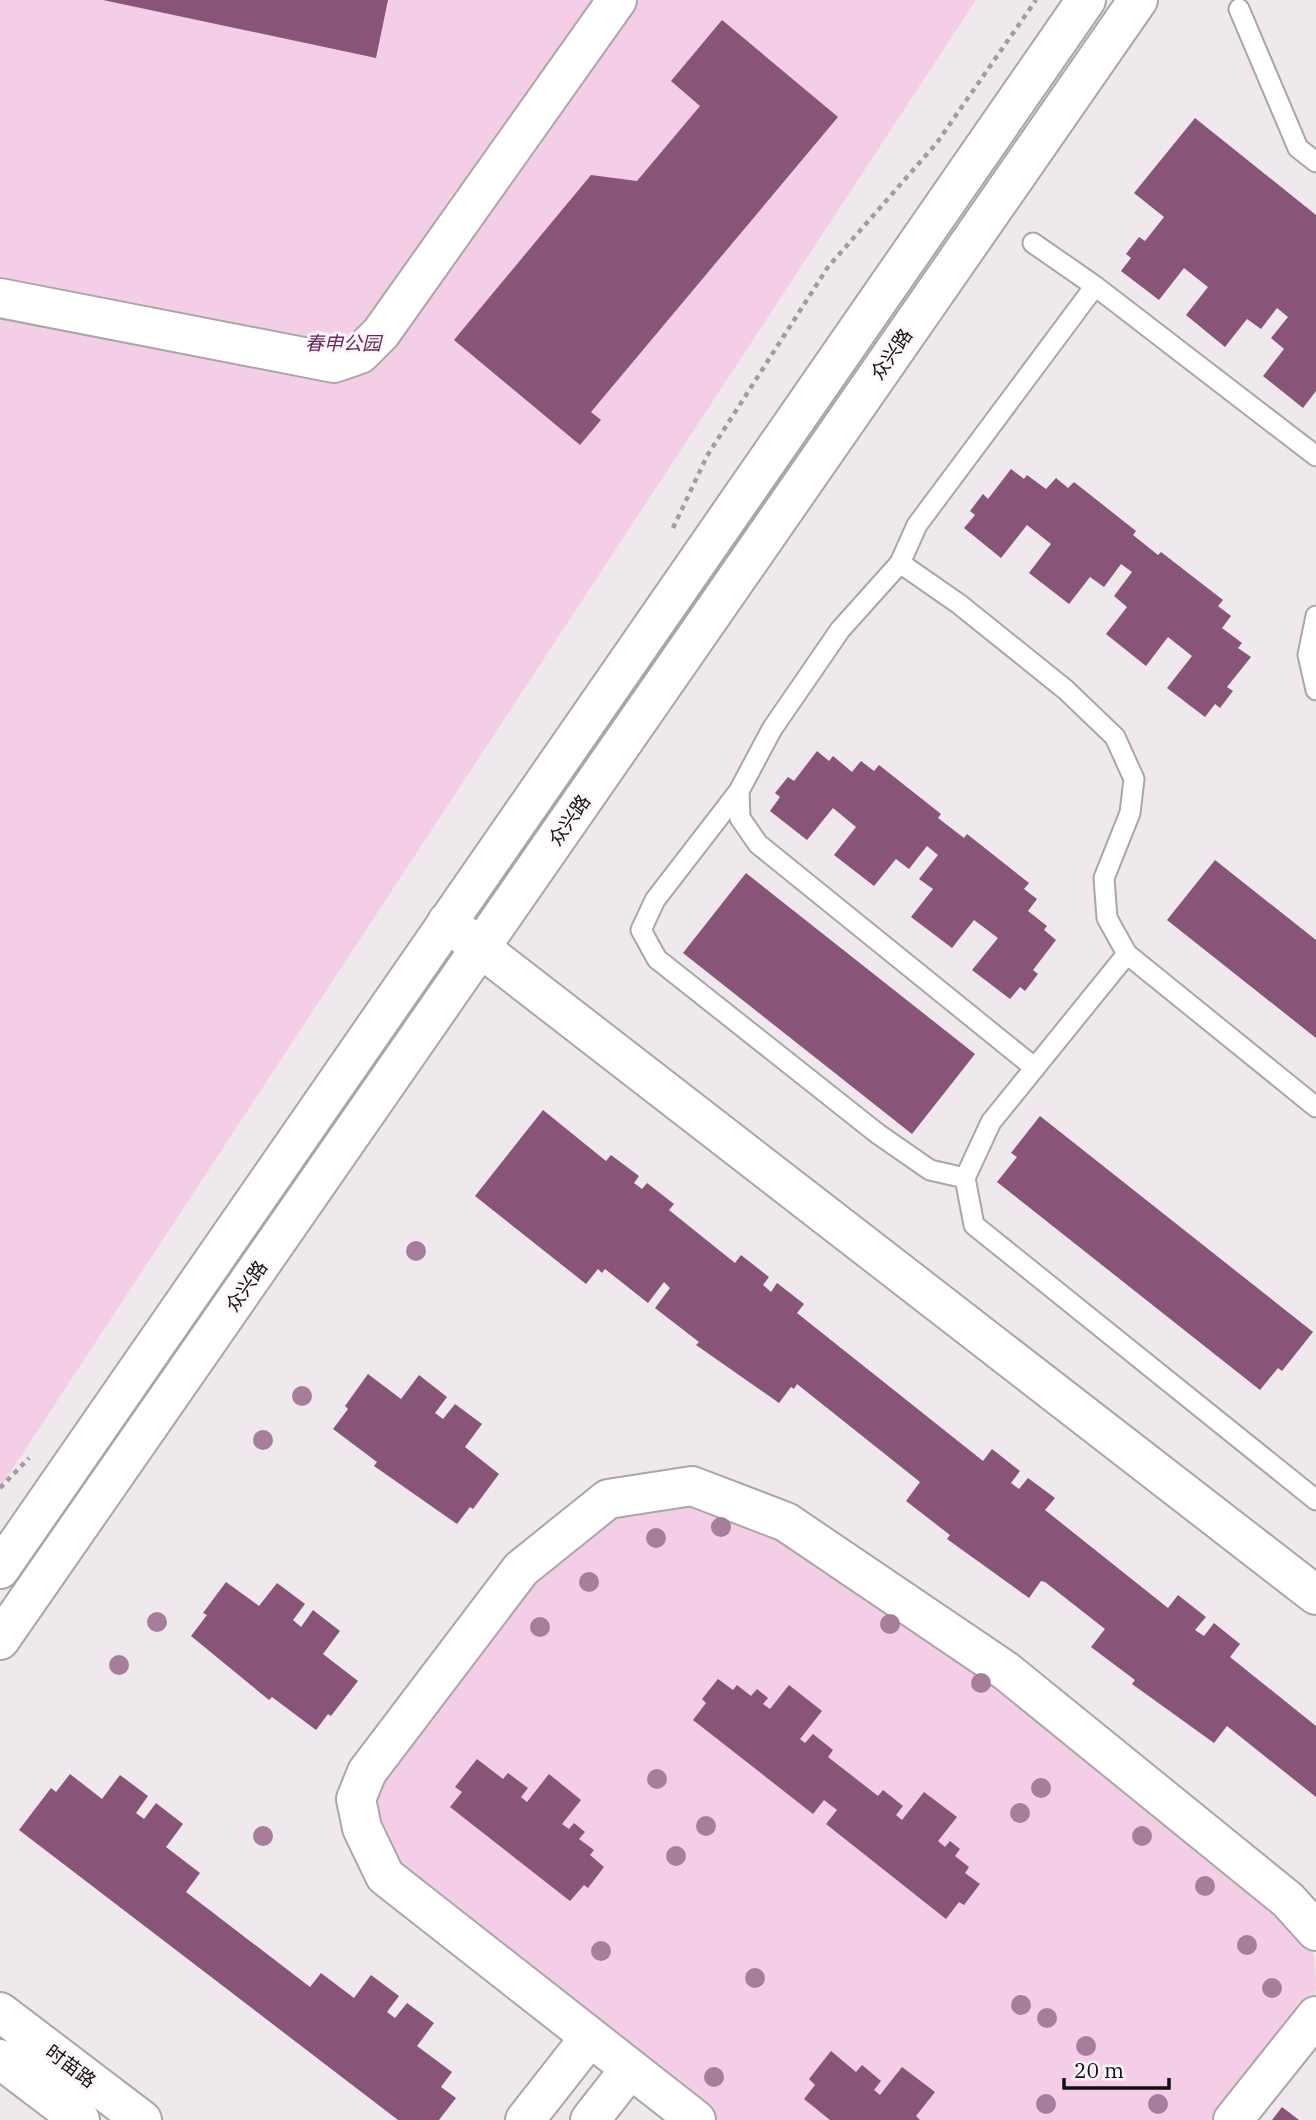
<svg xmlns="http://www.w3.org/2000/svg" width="1316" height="2120" font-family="'IBM Plex Serif','Noto Sans SC',serif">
	<rect width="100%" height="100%" fill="#efe9ed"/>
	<path fill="#f4cee7" d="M0,0H976L0,1488Z
		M697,1501L788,1535L999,1676L1311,1945C1315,1959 1316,1974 1316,1988C1311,2019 1243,2092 1221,2120H710L396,1872L376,1825L371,1783L530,1579L612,1508Z"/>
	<path fill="#885478" d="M103,0H388L376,58Z
		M722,20L838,117L591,412L601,420L580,445L454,340L591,175L637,181L700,106L671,81Z
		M1195,118L1316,215V391L1303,408L1263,376L1284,349L1271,338L1288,317L1277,308L1261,329L1247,319L1225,347L1186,315L1208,287L1184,268L1159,300L1121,271L1131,258L1126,254L1139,237L1145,241L1164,217L1134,193Z
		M1011,469L1024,479L1027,475L1046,489L1056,478L1068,488L1074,482L1136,531L1133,535L1158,555L1161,552L1223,600L1218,606L1231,616L1222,628L1242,643L1238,648L1251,657L1227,687L1233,691L1220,708L1215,704L1205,717L1167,688L1192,656L1168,637L1146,666L1106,634L1127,607L1114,596L1132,572L1121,564L1104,587L1090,577L1069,604L1029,573L1051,544L1027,525L1001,558L964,528L975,515L970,511L983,494L988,499Z
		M817,751L829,761L833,756L852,772L861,761L874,771L879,765L941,814L938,818L964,838L967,834L1029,883L1024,889L1037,899L1028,911L1047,926L1044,930L1056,940L1033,970L1038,974L1025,991L1020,987L1010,999L972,970L998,938L974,920L952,948L911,917L933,889L919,879L938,855L927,846L909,869L896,859L874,886L834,855L856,827L833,808L807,840L770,811L780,797L775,793L788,777L794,781Z
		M1215,860L1316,940V1038L1167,920Z
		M746,873L975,1054L912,1134L683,953Z
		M543,1110L606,1161L611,1155L639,1176L634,1183L642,1189L647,1183L674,1204L669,1210L735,1263L741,1255L769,1277L763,1285L771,1292L777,1283L804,1304L797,1313L983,1461L992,1449L1020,1471L1011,1483L1019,1489L1028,1478L1055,1498L1045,1510L1168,1608L1178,1595L1206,1617L1195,1630L1204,1636L1214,1623L1240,1644L1230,1657L1316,1726V1797L1227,1726L1214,1743L1132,1684L1135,1680L1091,1647L1105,1629L1045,1582L1041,1581L1029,1598L947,1539L950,1535L906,1501L920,1482L797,1384L794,1389L791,1387L779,1403L696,1345L699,1342L655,1308L670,1288L664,1282L648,1303L605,1269L602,1273L598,1269L586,1284L475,1196Z
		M1040,1116L1313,1332L1282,1371L1278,1368L1260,1390L997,1182L1017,1157L1011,1153Z
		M368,1374L401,1399L419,1375L447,1397L435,1413L443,1419L455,1404L482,1424L465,1447L499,1474L473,1509L470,1507L457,1524L374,1466L377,1462L333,1429L348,1409L345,1406Z
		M226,1582L259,1606L277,1583L305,1604L293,1620L301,1627L313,1610L340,1631L323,1654L358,1681L331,1716L328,1714L316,1730L272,1697L269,1700L191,1636L207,1615L203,1613Z
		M718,1679L733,1690L737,1685L751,1696L757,1689L768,1698L763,1704L770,1709L789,1685L822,1711L800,1739L805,1743L813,1734L833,1750L828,1757L878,1796L883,1790L903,1806L896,1815L902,1820L924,1792L957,1817L938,1841L945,1847L950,1841L960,1849L955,1856L969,1867L965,1873L980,1884L964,1905L959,1902L946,1919L826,1824L837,1810L824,1800L813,1814L693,1720L706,1703L702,1699Z
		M477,1759L503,1779L508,1773L528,1788L521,1797L527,1802L549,1774L581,1800L562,1824L569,1829L574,1823L585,1832L579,1839L594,1850L590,1855L604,1867L588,1888L584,1885L570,1901L450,1807L462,1792L455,1787Z
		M70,1774L102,1799L120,1775L148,1796L136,1813L144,1819L156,1803L183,1824L166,1847L200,1873L186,1892L310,1987L321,1973L354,1998L371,1975L399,1996L387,2012L395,2018L407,2003L434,2023L417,2046L452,2072L441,2087L456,2098L439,2120H398L19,1830L51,1788L56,1792Z
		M831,2051L856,2072L862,2065L881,2081L874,2090L880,2095L902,2067L935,2092L916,2116L920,2120H830L804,2099L815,2085L809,2079Z
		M1282,2107L1299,2120H1272Z"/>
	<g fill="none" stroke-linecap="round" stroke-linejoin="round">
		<g stroke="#aba5a8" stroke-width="23">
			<path id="service" d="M1239,9L1298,148L1316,162
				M1033,243L1095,286L1316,456
				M900,563L959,604L1066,690L1115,737L1134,779L1130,813L1104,878L1107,918L1127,954L1316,1107
				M1316,616L1308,655L1316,690
				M739,791L740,818L758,844L1035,1068
				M1127,954L991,1122L965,1178L974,1225L1316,1500
				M965,1178L930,1170L878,1134L657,959L641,930L655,900L739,791L772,729L840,630L900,563L917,525L1095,286"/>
		</g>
		<g stroke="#aba5a8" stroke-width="42">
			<path id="minor" d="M0,298L334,363L360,354L381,333L617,0
				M447,922L1316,1595
				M525,2120L590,2037
				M590,2120L630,2069
				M696,2120L385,1876L362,1828L356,1799L367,1772L521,1569L608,1499L692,1486L786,1522L1006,1671L1288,1900L1316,1931
				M1233,2120L1316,2016"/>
		</g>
		<g stroke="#aba5a8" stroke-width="42">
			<path id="tertiary" d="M0,1569L1086,0
				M0,1640L1138,0
				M0,2012L142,2120
				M0,2059L80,2120"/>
		</g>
		<path stroke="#a09c9f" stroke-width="4.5" stroke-dasharray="5 5" stroke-linecap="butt" d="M673,528L707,456L828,267L936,144L1036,0
			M0,1488L29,1458"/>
		<use href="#service" stroke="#fff" stroke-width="19"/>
		<use href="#minor" stroke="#fff" stroke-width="38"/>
		<use href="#tertiary" stroke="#fff" stroke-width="38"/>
	</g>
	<g fill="#a67e9c">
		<circle cx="416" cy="1251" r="10"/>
		<circle cx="302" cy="1396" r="10"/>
		<circle cx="263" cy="1440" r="10"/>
		<circle cx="721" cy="1527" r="10"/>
		<circle cx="656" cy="1538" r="10"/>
		<circle cx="589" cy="1582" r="10"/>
		<circle cx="157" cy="1622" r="10"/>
		<circle cx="890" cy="1624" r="10"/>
		<circle cx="540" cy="1627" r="10"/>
		<circle cx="119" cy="1665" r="10"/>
		<circle cx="981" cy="1683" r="10"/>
		<circle cx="657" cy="1779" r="10"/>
		<circle cx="1041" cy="1788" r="10"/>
		<circle cx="1020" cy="1813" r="10"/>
		<circle cx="706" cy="1826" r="10"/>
		<circle cx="263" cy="1836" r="10"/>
		<circle cx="1142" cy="1836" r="10"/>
		<circle cx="676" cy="1856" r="10"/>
		<circle cx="1205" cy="1886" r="10"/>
		<circle cx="1247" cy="1945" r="10"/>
		<circle cx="601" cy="1951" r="10"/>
		<circle cx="755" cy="1978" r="10"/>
		<circle cx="1272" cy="1988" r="10"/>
		<circle cx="1021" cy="2005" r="10"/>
		<circle cx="1047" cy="2018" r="10"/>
		<circle cx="1086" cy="2046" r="10"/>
		<circle cx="714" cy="2077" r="10"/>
		<circle cx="1046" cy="2104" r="10"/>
		<circle cx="1158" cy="2104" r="10"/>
	</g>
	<g text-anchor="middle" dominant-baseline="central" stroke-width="6" stroke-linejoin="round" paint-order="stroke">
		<g font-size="19" font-style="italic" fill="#6a2759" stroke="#fdf6fb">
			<text x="343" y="343">春申公园</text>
		</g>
		<g font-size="19" fill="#110f11" stroke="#fdf6fb">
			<text transform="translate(891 354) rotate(-55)">众兴路</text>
			<text transform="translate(569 820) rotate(-55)">众兴路</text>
			<text transform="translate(246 1286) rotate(-55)">众兴路</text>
			<text transform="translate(71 2066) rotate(37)">时苗路</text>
		</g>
	</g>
	<path d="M1064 2078v10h105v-10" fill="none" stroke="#110f11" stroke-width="3.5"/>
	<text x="1074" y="2078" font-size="21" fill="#110f11" stroke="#fdf6fb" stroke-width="5" paint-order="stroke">20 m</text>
</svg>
